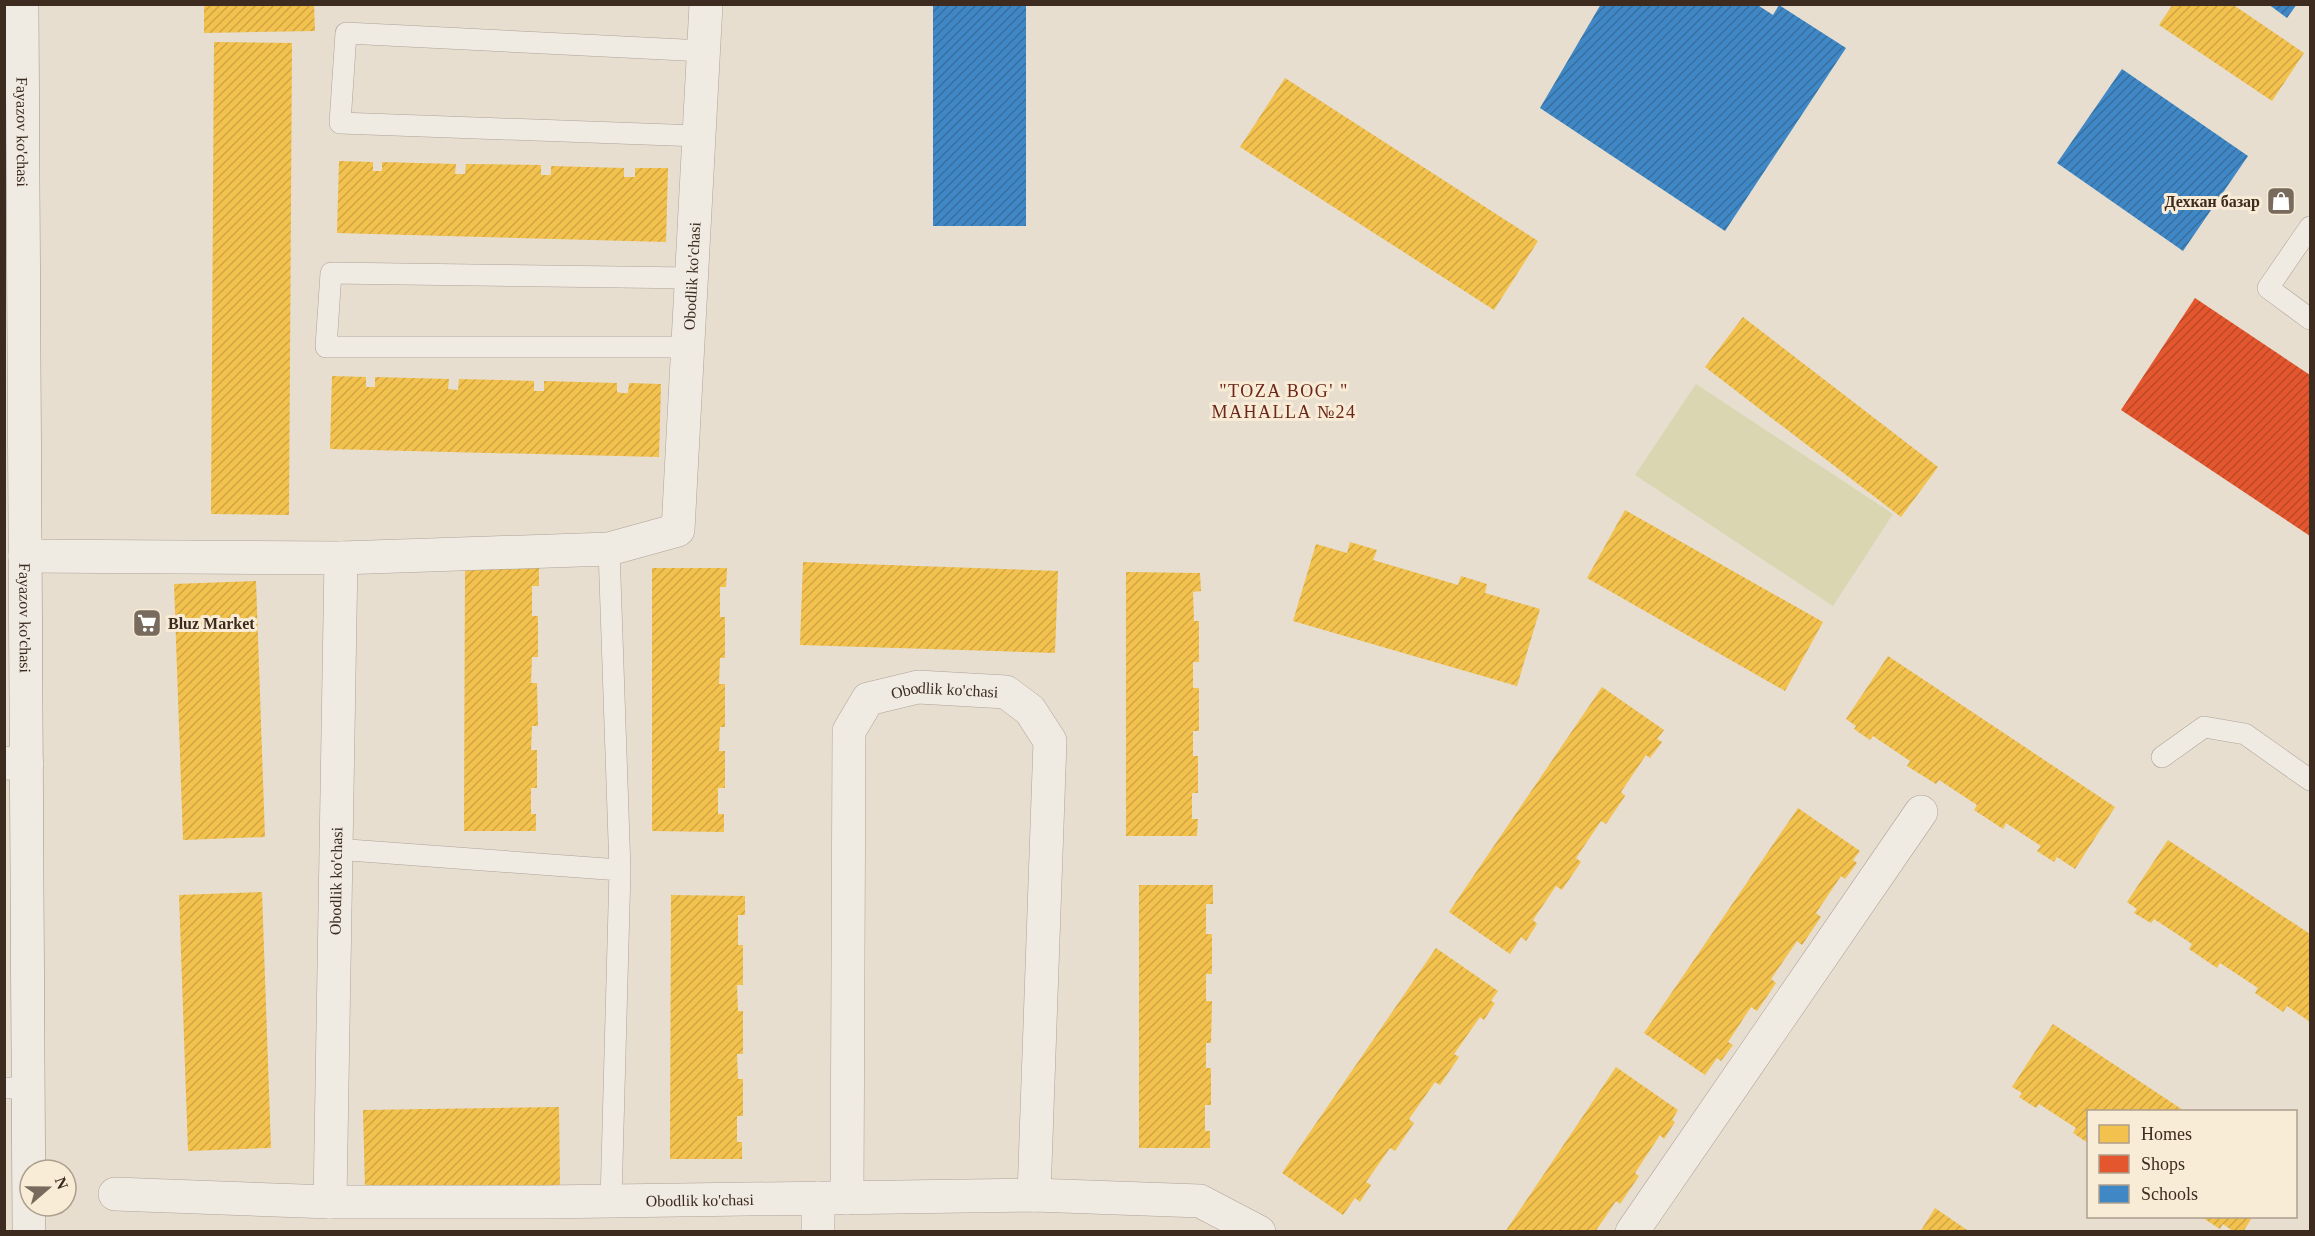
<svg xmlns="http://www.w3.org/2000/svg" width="2315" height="1236" font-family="Georgia,serif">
	<defs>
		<pattern id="homes-hatch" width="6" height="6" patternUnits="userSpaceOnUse" patternTransform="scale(1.5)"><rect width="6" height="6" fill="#f2c14e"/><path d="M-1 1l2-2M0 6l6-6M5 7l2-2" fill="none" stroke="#d0a644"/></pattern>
		<pattern id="shops-hatch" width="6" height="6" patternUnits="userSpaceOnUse" patternTransform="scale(1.5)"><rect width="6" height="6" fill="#e4572e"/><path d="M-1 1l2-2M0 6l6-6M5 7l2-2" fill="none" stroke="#ba4827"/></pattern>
		<pattern id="schools-hatch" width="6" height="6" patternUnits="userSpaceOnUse" patternTransform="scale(1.5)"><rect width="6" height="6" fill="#3f88c5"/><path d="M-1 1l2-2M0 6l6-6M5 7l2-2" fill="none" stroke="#366f9f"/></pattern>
	</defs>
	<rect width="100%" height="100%" fill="#e7ded0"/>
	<path fill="#d9d6b1" d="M1696,384L1893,514L1833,606L1635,475Z"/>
	<path fill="url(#homes-hatch)" d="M204,4H314L315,31L204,33Z
		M2173,4H2232L2304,53L2272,101L2159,25Z
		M214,42L292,43L289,515L211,514Z
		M1285,78L1538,241L1494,310L1240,147Z
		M339,161L373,162V171H382V162L456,164L455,174H465L466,164L541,165V175H551V166L624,168V177H635V168H668L666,242L337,233Z
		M1743,317L1938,467L1901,517L1705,367Z
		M332,376L366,377V387H375V377L449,379L448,389L458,390L459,379L534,381V391H544V381L617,383V392L622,393H628L629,383L661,384L659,457L330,449Z
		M1625,510L1823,622L1785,691L1587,578Z
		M1350,542L1377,550L1373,560L1458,585L1461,576L1487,584L1485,593L1540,609L1517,686L1293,621L1316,544L1347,553Z
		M803,562L1058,571L1055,653L800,645Z
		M465,567H539V586H532V616H538V657H532L531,683H537L538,726H532L531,750H537V788H531V814H536V831H464Z
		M652,568H727L726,587H720V617H725V658H720L719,684H725V727H720L719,751H725V788H718V814H724V832L652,831Z
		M1126,572L1200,573L1201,591L1193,592L1194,621H1199V662H1193V688H1199V731H1193V756H1198V793H1192V819H1198L1197,836H1126Z
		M256,581L265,837L183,840L174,584Z
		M1888,656L2115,807L2075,869L2057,857L2054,862L2037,851L2041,846L2006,823L2003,829L1974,810L1977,805L1939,780L1936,784L1907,766L1910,761L1873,736L1870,740L1854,729L1856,726L1846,719Z
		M1602,687L1664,730L1657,739L1662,742L1650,758L1646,755L1621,792L1625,796L1606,824L1601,821L1576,858L1581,862L1562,890L1556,886L1533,920L1537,924L1526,941L1521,937L1510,954L1449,912Z
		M1798,808L1860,851L1853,860L1857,863L1845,879L1841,876L1816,913L1821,917L1802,945L1797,941L1771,979L1776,983L1757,1011L1751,1007L1728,1042L1733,1045L1721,1061L1717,1058L1705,1075L1644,1033Z
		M2168,840L2310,934V1022L2287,1006L2283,1012L2255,993L2258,988L2220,963L2217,968L2189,949L2192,944L2154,919L2151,923L2134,913L2137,909L2127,902Z
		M1139,885H1213V904H1206V934H1212V974H1206V1001H1212L1211,1043H1206V1068H1211V1105H1205V1131H1210V1148H1139Z
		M262,892L271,1148L188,1151L179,895Z
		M671,895L745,896V915H738V945H743V985H737L738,1011H743V1054H737L738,1079H743V1116H737V1142H742V1159H670Z
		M1436,948L1498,991L1491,1001L1495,1003L1484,1020L1480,1017L1454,1054L1459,1057L1440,1085L1435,1082L1409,1119L1414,1123L1395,1151L1390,1148L1366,1182L1371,1185L1360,1202L1355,1198L1343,1215L1282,1173Z
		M2053,1024L2186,1112H2088V1143L2073,1133L2076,1128L2039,1104L2036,1108L2019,1097L2022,1093L2012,1087Z
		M1616,1067L1678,1110L1672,1120L1675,1122L1664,1139L1660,1135L1635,1173L1639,1176L1620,1204L1616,1201L1595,1232H1505Z
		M559,1107L560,1188L365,1190L363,1110Z
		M1935,1208L1970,1232H1920Z
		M2204,1216H2253L2243,1232H2234L2223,1224L2220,1229L2203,1218Z"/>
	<path fill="url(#shops-hatch)" d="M2195,298L2310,375V536L2121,410Z"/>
	<path fill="url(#schools-hatch)" d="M933,4H1026V226H933Z
		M1601,4H1756L1773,15L1779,5L1846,48L1725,231L1540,108Z
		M2268,4H2297L2287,18Z
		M2122,69L2248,156L2183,251L2057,163Z"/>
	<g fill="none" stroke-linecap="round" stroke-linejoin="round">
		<g stroke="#ada398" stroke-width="22">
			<path id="service" d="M699,136L340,123L346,33L704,51
				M2310,227L2268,288L2310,319
				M688,347H326L331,273L692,278
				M609,549L620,870
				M2162,757L2204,727L2245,734L2310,780
				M335,849L620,870L611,1201
				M4,1088H28"/>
		</g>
		<g stroke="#ada398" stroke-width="34">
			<g id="minor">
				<path id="s1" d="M25,556L341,558L609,549L678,530L706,4"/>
				<path id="s2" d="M115,1194L330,1202H545L1034,1195L1200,1201L1259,1232"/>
				<path id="s3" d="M847,1198L849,731L868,699L918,687L1006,692L1030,710L1050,741L1034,1195"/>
				<path id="s4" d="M330,1202L341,558"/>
				<path d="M818,1232V1198"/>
				<path d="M1632,1232L1921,812"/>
			</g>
		</g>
		<g stroke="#ada398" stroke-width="34">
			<path id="tertiary" d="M4,763L27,764"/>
		</g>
		<g stroke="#9c9388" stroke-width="34">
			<g id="secondary">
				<path id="s5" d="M22,4L29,1232"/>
			</g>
		</g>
		<use href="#service" stroke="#efeae2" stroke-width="21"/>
		<use href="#minor" stroke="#efeae2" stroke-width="33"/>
		<use href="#tertiary" stroke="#efeae2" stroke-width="33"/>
		<use href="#secondary" stroke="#efeae2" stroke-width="33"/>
	</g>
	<defs>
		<g id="shop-square" transform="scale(1.5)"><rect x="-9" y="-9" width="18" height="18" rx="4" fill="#786a5d" stroke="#f8ecd6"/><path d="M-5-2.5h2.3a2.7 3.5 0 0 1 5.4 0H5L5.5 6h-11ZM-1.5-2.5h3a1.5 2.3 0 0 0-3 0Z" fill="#fff"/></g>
		<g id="supermarket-square" transform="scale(1.5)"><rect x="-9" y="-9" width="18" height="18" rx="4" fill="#786a5d" stroke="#f8ecd6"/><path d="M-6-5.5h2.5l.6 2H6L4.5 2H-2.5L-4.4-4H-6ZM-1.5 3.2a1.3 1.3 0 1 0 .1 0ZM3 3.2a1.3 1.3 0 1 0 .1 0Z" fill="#fff"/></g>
	</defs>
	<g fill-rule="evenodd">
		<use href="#shop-square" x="2281" y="201"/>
		<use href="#supermarket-square" x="147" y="623"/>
	</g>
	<g text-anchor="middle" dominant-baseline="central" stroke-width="6" stroke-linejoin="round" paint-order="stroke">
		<g font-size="16" fill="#3d2b1f" stroke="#f8ecd6">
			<text stroke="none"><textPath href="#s5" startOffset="128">Fayazov ko'chasi</textPath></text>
			<text stroke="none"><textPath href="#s1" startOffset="910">Obodlik ko'chasi</textPath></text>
			<text stroke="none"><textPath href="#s5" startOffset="614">Fayazov ko'chasi</textPath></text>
			<text stroke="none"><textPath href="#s3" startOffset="582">Obodlik ko'chasi</textPath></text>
			<text stroke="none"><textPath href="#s4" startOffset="321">Obodlik ko'chasi</textPath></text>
			<text stroke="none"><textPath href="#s2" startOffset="585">Obodlik ko'chasi</textPath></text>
		</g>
		<g font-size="16" font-weight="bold" fill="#3d2b1f" stroke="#f8ecd6" text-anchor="end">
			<text x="2260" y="201">Дехкан базар</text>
			<text x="168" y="623" text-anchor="start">Bluz Market</text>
		</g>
		<g font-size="18" letter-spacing="1.5" fill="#6c261b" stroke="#f8ecd6">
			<text x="1284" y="391">"TOZA BOG' "<tspan x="1284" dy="21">MAHALLA №24</tspan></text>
		</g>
	</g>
	<rect width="2315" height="1236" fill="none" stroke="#3d2b1f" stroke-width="12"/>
	<rect x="2087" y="1110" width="210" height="108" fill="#f8ecd6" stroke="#ad9f8d" stroke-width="1.5"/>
	<rect x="2099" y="1125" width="30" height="18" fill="#f2c14e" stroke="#ad9f8d" stroke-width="1.5"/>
	<text x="2141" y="1140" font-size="18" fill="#3d2b1f">Homes</text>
	<rect x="2099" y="1155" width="30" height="18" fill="#e4572e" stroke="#ad9f8d" stroke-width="1.5"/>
	<text x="2141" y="1170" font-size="18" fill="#3d2b1f">Shops</text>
	<rect x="2099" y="1185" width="30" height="18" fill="#3f88c5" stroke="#ad9f8d" stroke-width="1.5"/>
	<text x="2141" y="1200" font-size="18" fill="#3d2b1f">Schools</text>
	<g transform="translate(48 1188) rotate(70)"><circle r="28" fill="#f8ecd6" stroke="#ad9f8d" stroke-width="1.5"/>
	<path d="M0-4.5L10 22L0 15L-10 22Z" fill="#786a5d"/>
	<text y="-9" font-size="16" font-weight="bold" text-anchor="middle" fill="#3d2b1f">N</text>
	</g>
</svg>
